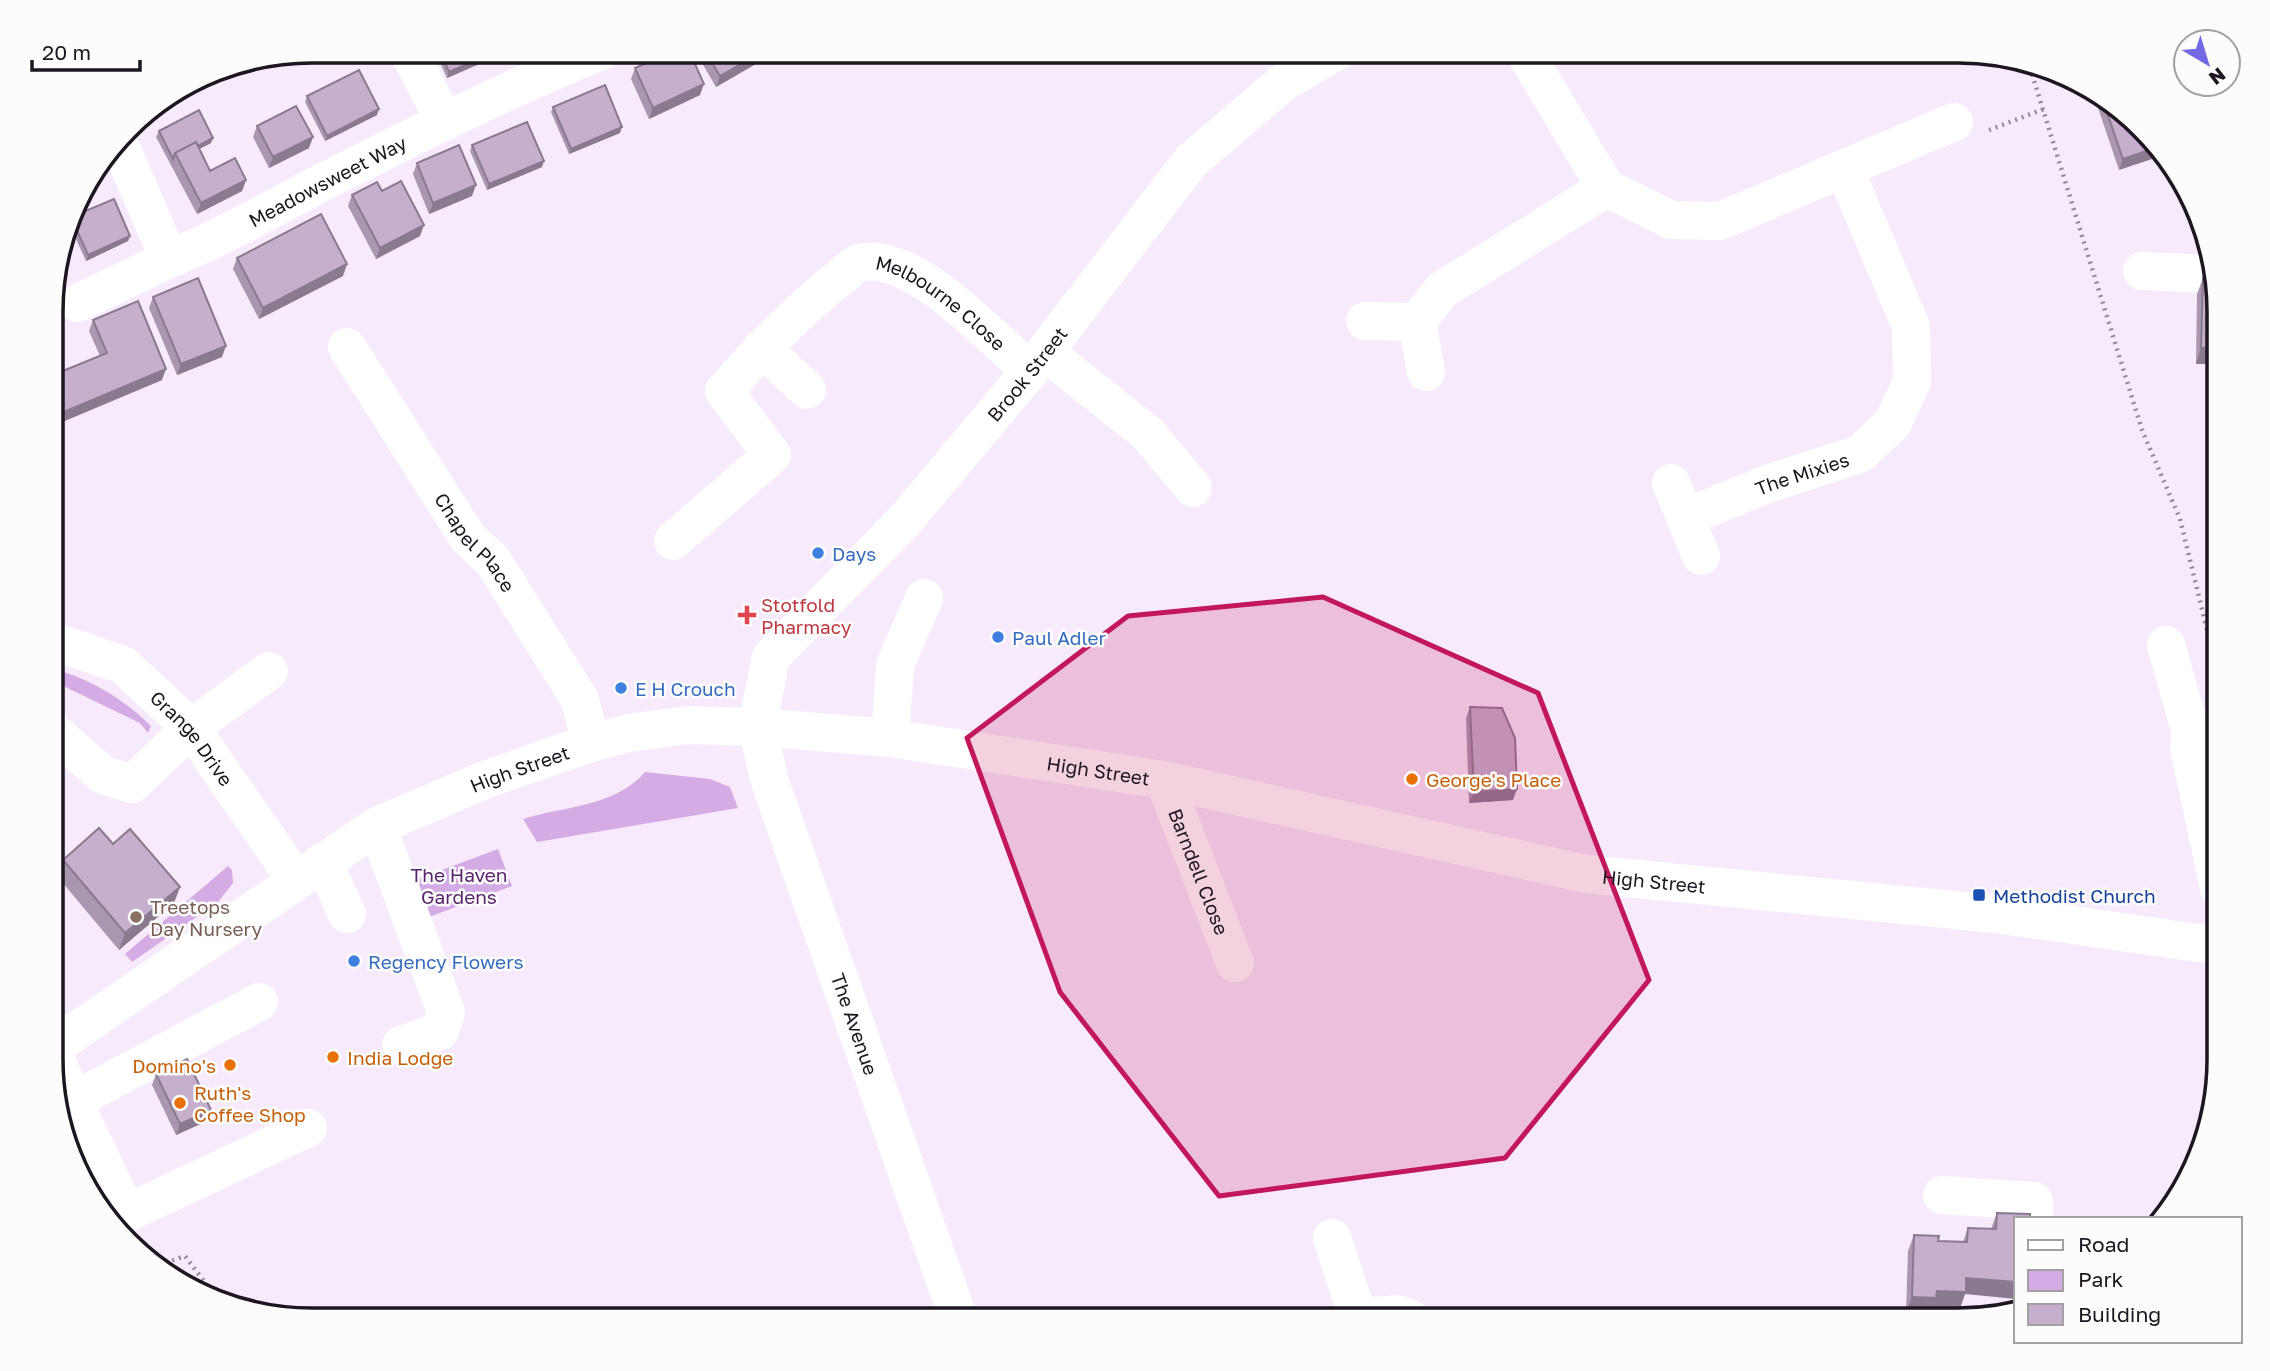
<svg xmlns="http://www.w3.org/2000/svg" width="2270" height="1371" font-family="'Golos Text',sans-serif">
	<rect width="100%" height="100%" fill="#f7eafc"/>
	<path fill="#d4abe4" d="M53,669C89,678 124,699 151,726L148,733L140,723L53,681Z
		M645,772L710,779L730,787L738,808L537,842L523,819C564,806 615,807 645,772Z
		M498,849L512,886L421,920L407,883Z
		M228,866L232,870L233,883L218,902L132,962L125,954Z"/>
	<g fill="none" stroke-linecap="round" stroke-linejoin="round">
		<path stroke="#938897" stroke-width="4.5" stroke-dasharray="2 5" stroke-linecap="butt" d="M2028,61L2142,430L2180,519L2219,679
			M1989,130L2044,109
			M159,1265L185,1256L218,1300"/>
		<g stroke="#fff" stroke-width="38">
			<path d="M408,51L445,122"/>
			<path d="M1524,51L1606,188L1671,220L1720,221L1954,122"/>
			<path id="s1" d="M119,143L169,259C230,235 286,200 345,171C428,128 514,87 601,51"/>
			<path d="M2142,271L2213,274"/>
			<path d="M78,303L169,259"/>
			<path d="M1365,321L1417,322"/>
			<path id="s2" d="M347,347L468,538L493,561L580,700L591,743"/>
			<path d="M762,348L807,390"/>
			<path d="M1045,352L1148,434L1193,488"/>
			<path d="M1426,372L1417,322L1442,290L1606,188"/>
			<path d="M1671,483L1701,556"/>
			<path id="s3" d="M1686,517L1770,483L1860,454L1893,423L1912,381L1911,327L1845,170"/>
			<path id="s4" d="M673,541L772,455L724,391C760,350 798,310 842,276C847,272 854,265 859,263C912,249 993,339 1030,371"/>
			<path id="s5" d="M53,641L123,665L191,728L296,880"/>
			<path d="M2166,645L2191,733L2189,748L2219,888"/>
			<path d="M53,731L103,775L132,784L191,728L269,671"/>
			<path d="M890,738L895,665L924,598"/>
			<path id="s6" d="M1164,780L1235,963"/>
			<path d="M377,826L446,1012L440,1031L401,1045"/>
			<path d="M323,861L347,914"/>
			<path id="s7" d="M53,1047L377,826L487,779L591,743L628,733L688,725L757,727L890,738L1164,780L1586,874L1996,914L2219,946"/>
			<path d="M53,1051L73,1101L127,1213L308,1128"/>
			<path d="M73,1101L259,1002"/>
			<path d="M1942,1195L2034,1201V1219"/>
			<path d="M1332,1238L1359,1320"/>
			<path d="M1358,1317L1399,1314L1412,1320"/>
			<path id="s8" d="M959,1320L770,782L757,727L771,657L906,519L1030,371L1191,161L1284,82L1337,51"/>
		</g>
	</g>
	<path fill="#a996b0" d="M435,51H509L447,78Z
		M695,51H768L766,58L716,87Z
		M635,68L700,95L649,119L631,79Z
		M2091,87L2142,127L2119,170Z
		M307,96L377,115L325,141L305,102Z
		M553,107L620,133L569,154L551,112Z
		M257,126L309,148L269,168L253,137Z
		M159,131L211,143L199,149L210,171L246,180L242,191L197,214L156,137Z
		M472,145L542,167L487,190L470,151Z
		M417,163L472,196L429,214L413,174Z
		M352,195L420,236L376,259L348,206Z
		M71,217L130,236L128,241L86,261L69,224Z
		M237,258L343,276L259,319L233,269Z
		M2203,278L2219,295V386H2215V364H2196L2197,294Z
		M153,297L222,357L177,375L149,308Z
		M93,320L162,380L55,425L53,420V375L100,356L89,331Z
		M1470,707L1513,800L1469,803L1466,718Z
		M113,844L174,903L119,950L57,876L63,860Z
		M156,1074L207,1121L176,1135L152,1085Z
		M1997,1213L2030,1214L1965,1294L1960,1308L1933,1307L1931,1314L1906,1313L1908,1251L1914,1235L1938,1241L1963,1242L1968,1228L1991,1229Z"/>
	<path fill="#8a7a90" d="M498,51H509L447,78L449,72Z
		M763,51H768L766,58L716,87L720,76Z
		M704,84L700,95L649,119L653,108Z
		M379,109L377,115L325,141L327,136Z
		M622,127L620,133L569,154L571,149Z
		M313,137L309,148L269,168L273,157Z
		M213,138L211,143L178,160L177,157Z
		M2158,147L2164,155L2119,170L2123,159Z
		M544,161L542,167L487,190L489,184Z
		M246,180L242,191L197,214L201,203Z
		M476,185L472,196L429,214L433,203Z
		M424,225L420,236L376,259L380,248Z
		M130,236L128,241L86,261L88,255Z
		M347,264L343,276L259,319L263,308Z
		M226,346L222,357L177,375L181,364Z
		M2201,348H2219V354L2215,364H2196Z
		M166,369L162,380L55,425L59,414Z
		M2219,375V386H2215Z
		M58,452L54,463H53V454Z
		M1517,789L1513,800L1469,803L1474,792Z
		M180,887L174,903L119,950L125,933Z
		M211,1110L207,1121L176,1135L180,1124Z
		M1966,1278L2016,1282V1299L1965,1294L1960,1308L1933,1307L1931,1314L1906,1313L1912,1297L1937,1291Z"/>
	<path fill="#c5afcd" stroke="#8a7a90" stroke-width="2" d="M440,51H498L449,72Z
		M673,51H689L704,84L653,108L635,68Z
		M705,51H763L720,76Z
		M359,70L379,109L327,136L307,96Z
		M605,85L622,127L571,149L553,107Z
		M2101,95L2142,127L2158,147L2123,159Z
		M296,106L313,137L273,157L257,126Z
		M199,110L213,138L198,146L196,142L175,153L173,159L159,131Z
		M527,122L544,161L489,184L472,145Z
		M196,142L210,171L235,158L246,180L201,203L175,153Z
		M459,145L476,185L433,203L417,163Z
		M401,181L424,225L380,248L352,195L377,182L382,191Z
		M114,199L130,236L88,255L71,217Z
		M321,214L347,264L263,308L237,258Z
		M198,278L226,346L181,364L153,297Z
		M2203,278H2214L2219,295V348H2201Z
		M138,301L166,369L59,414L53,399V375L107,353L93,320Z
		M53,440L58,452L53,454Z
		M1470,707L1502,708L1515,738L1517,789L1474,792Z
		M99,828L113,844L130,829L180,887L125,933L63,860Z
		M187,1059L211,1110L180,1124L156,1074Z
		M1997,1213L2030,1214V1219H2016V1282L1966,1278V1292L1937,1291L1936,1298L1912,1297L1914,1235L1939,1236L1938,1241L1967,1242L1968,1228L1996,1229Z"/>
	<path fill="#c2185b" fill-opacity="0.2" stroke="#c2185b" stroke-width="5" stroke-linejoin="round" d="M1323,597L1538,693L1649,980L1505,1158L1219,1196L1060,992L967,738L1128,616Z"/>
	<g fill="#3f7fe0" stroke="#fcfcfc" stroke-width="2.5">
		<circle cx="818" cy="553" r="7"/>
		<circle cx="998" cy="637" r="7"/>
		<circle cx="621" cy="688" r="7"/>
		<circle cx="354" cy="961" r="7"/>
	</g>
	<path fill="#e0444e" stroke="#fcfcfc" stroke-width="2.5" d="M743.5 604.5h7v7h7v7h-7v7h-7v-7h-7v-7h7z"/>
	<g fill="#e8710a" stroke="#fcfcfc" stroke-width="2.5">
		<circle cx="1412" cy="779" r="7"/>
		<circle cx="333" cy="1057" r="7"/>
		<circle cx="230" cy="1065" r="7"/>
		<circle cx="180" cy="1103" r="7"/>
	</g>
	<rect fill="#1a4fb4" stroke="#fcfcfc" stroke-width="2.5" x="1972" y="888" width="14" height="14" rx="3.5"/>
	<circle fill="#8d6e63" stroke="#fcfcfc" stroke-width="2.5" cx="136" cy="917" r="7"/>
	<g text-anchor="middle" dominant-baseline="central" stroke-width="5" stroke-linejoin="round" paint-order="stroke">
		<g font-size="19" fill="#1d1520" stroke="#fcfcfc">
			<text stroke="none"><textPath href="#s1" startOffset="303">Meadowsweet Way</textPath></text>
			<text stroke="none"><textPath href="#s4" startOffset="492">Melbourne Close</textPath></text>
			<text stroke="none"><textPath href="#s8" startOffset="1080">Brook Street</textPath></text>
			<text stroke="none"><textPath href="#s3" startOffset="124">The Mixies</textPath></text>
			<text stroke="none"><textPath href="#s2" startOffset="234">Chapel Place</textPath></text>
			<text stroke="none"><textPath href="#s5" startOffset="175">Grange Drive</textPath></text>
			<text stroke="none"><textPath href="#s7" startOffset="546">High Street</textPath></text>
			<text stroke="none"><textPath href="#s7" startOffset="1134">High Street</textPath></text>
			<text stroke="none"><textPath href="#s6" startOffset="98">Barndell Close</textPath></text>
			<text stroke="none"><textPath href="#s7" startOffset="1701">High Street</textPath></text>
			<text transform="translate(855 1024) rotate(71)">The Avenue</text>
		</g>
		<g font-size="19" fill="#366cbe" stroke="#fcfcfc" text-anchor="start">
			<text x="832" y="553">Days</text>
			<text x="1012" y="637">Paul Adler</text>
			<text x="635" y="688">E H Crouch</text>
			<text x="368" y="961">Regency Flowers</text>
		</g>
		<g font-size="19" fill="#be3a42" stroke="#fcfcfc" text-anchor="start">
			<text x="761" y="604">Stotfold<tspan x="761" dy="22">Pharmacy</tspan></text>
		</g>
		<g font-size="19" fill="#c56008" stroke="#fcfcfc" text-anchor="start">
			<text x="1426" y="779">George's Place</text>
			<text x="347" y="1057">India Lodge</text>
			<text x="216" y="1065" text-anchor="end">Domino's</text>
			<text x="194" y="1092">Ruth's<tspan x="194" dy="22">Coffee Shop</tspan></text>
		</g>
		<g font-size="19" fill="#5a246d" stroke="#fcfcfc">
			<text x="459" y="874">The Haven<tspan x="459" dy="22">Gardens</tspan></text>
		</g>
		<g font-size="19" fill="#164399" stroke="#fcfcfc" text-anchor="start">
			<text x="1993" y="895">Methodist Church</text>
		</g>
		<g font-size="19" fill="#785e54" stroke="#fcfcfc" text-anchor="start">
			<text x="150" y="906">Treetops<tspan x="150" dy="22">Day Nursery</tspan></text>
		</g>
	</g>
	<path d="M0 0H2270V1371H0ZM312 63H1958A249 249 0 0 1 2207 312V1059A249 249 0 0 1 1958 1308H312A249 249 0 0 1 63 1059V312A249 249 0 0 1 312 63Z" fill="#fcfcfc" fill-rule="evenodd"/>
	<path fill="none" stroke="#1d1520" stroke-width="3.5" d="M312 63H1958A249 249 0 0 1 2207 312V1059A249 249 0 0 1 1958 1308H312A249 249 0 0 1 63 1059V312A249 249 0 0 1 312 63Z"/>
	<rect x="2014" y="1217" width="228" height="126" fill="#fcfcfc" stroke="#a3a0a4" stroke-width="2"/>
	<rect x="2028" y="1240" width="35" height="10" fill="#ffffff" stroke="#a3a0a4" stroke-width="2"/>
	<text x="2078" y="1252" font-size="21" fill="#1d1520">Road</text>
	<rect x="2028" y="1270" width="35" height="21" fill="#d4abe4" stroke="#a3a0a4" stroke-width="2"/>
	<text x="2078" y="1287" font-size="21" fill="#1d1520">Park</text>
	<rect x="2028" y="1304" width="35" height="21" fill="#c5afcd" stroke="#a3a0a4" stroke-width="2"/>
	<text x="2078" y="1322" font-size="21" fill="#1d1520">Building</text>
	<g transform="translate(2207 63) rotate(142)"><circle r="33" fill="#fcfcfc" stroke="#a3a0a4" stroke-width="2"/>
	<path d="M0-5L12 26L0 18L-12 26Z" fill="#7469e4"/>
	<text y="-10" font-size="19" font-weight="bold" text-anchor="middle" fill="#1d1520">N</text>
	</g>
	<path d="M32 60v10h108v-10" fill="none" stroke="#1d1520" stroke-width="3.5"/>
	<text x="42" y="60" font-size="21" fill="#1d1520" stroke="#fcfcfc" stroke-width="5" paint-order="stroke">20 m</text>
</svg>
